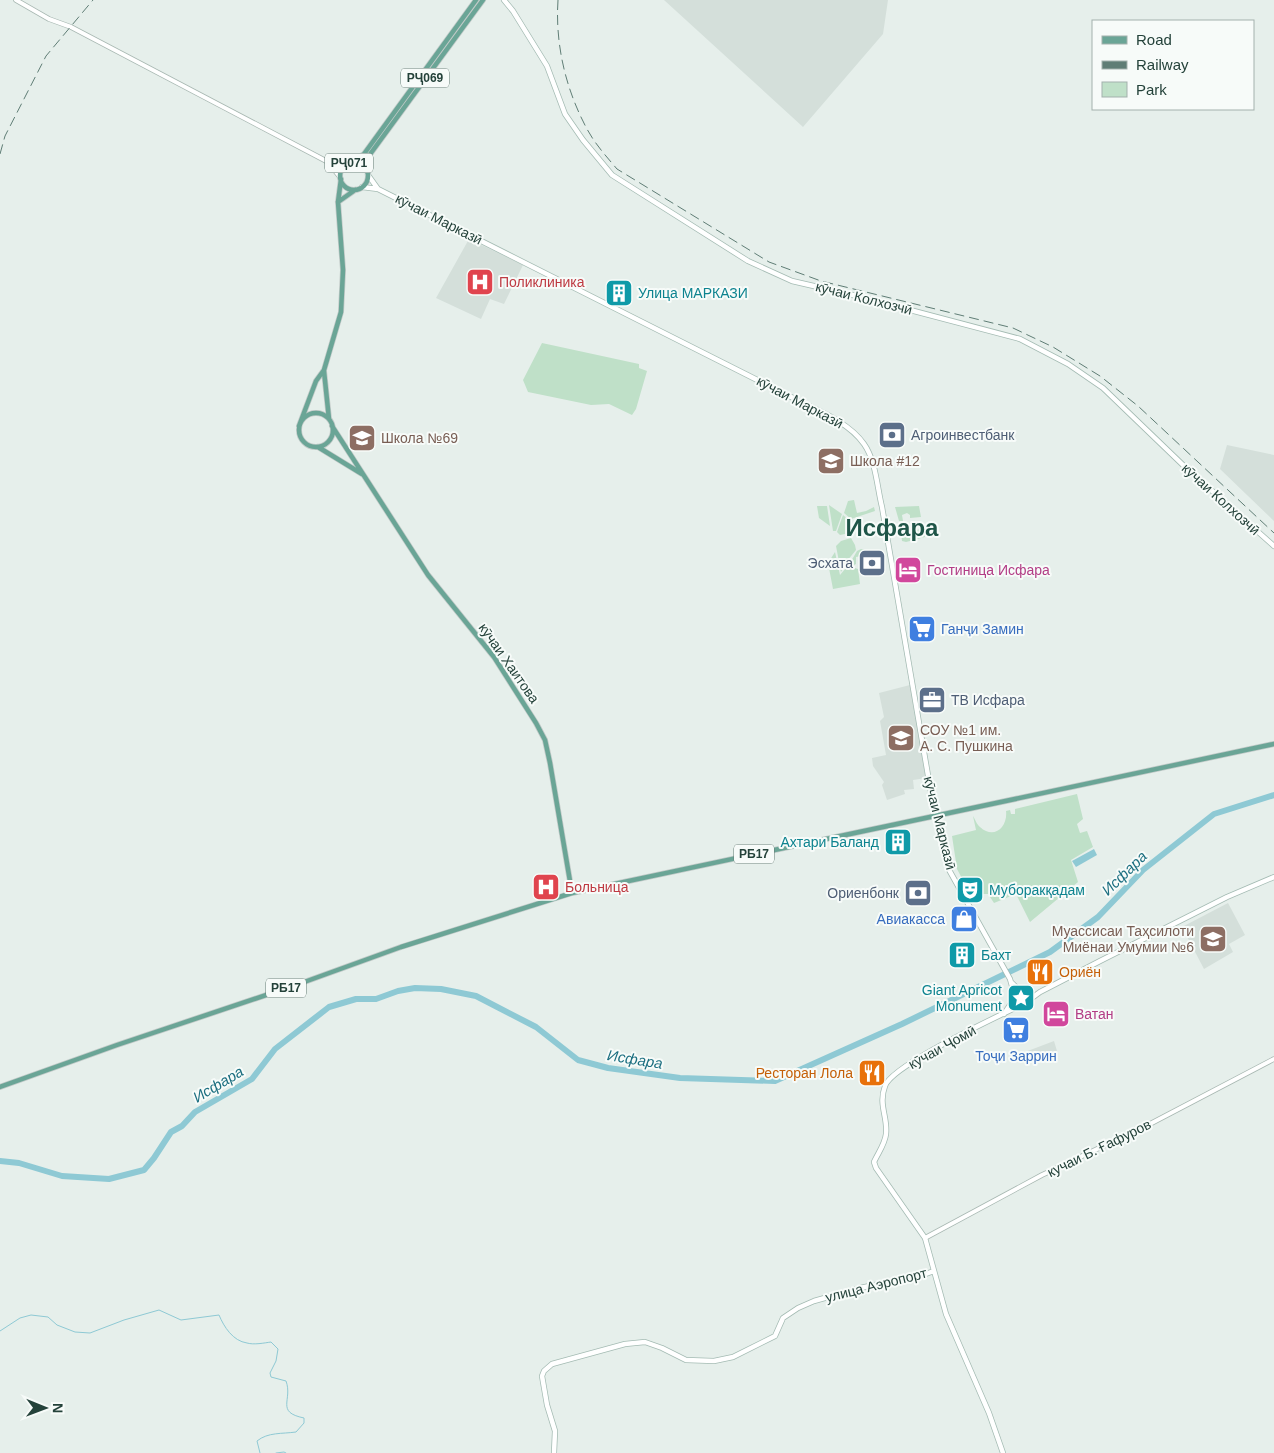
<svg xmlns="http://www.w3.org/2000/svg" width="1274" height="1453" font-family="Helvetica,sans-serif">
	<rect width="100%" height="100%" fill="#e6efeb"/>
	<path fill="#d4dfda" d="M664,0H888L883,34L803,127Z
		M469,239L523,265L504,304L490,299L481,319L436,298Z
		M1227,445L1274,455V521L1220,469Z
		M910,685L926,778L913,780L914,789L904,790L905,794L887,800L882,785L884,782L873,766L872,758L886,755L880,721L884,717L879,693Z
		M1228,903L1245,935L1229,944L1233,952L1204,969L1182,927Z
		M1054,1041L1057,1051L1028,1061L1025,1052Z"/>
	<path fill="#bfe0c8" d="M542,343L639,364V368L647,371L636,409L632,415L609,404L591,405L528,392L523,380Z
		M854,500L857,513L866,511L874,507L875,511L851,519L844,513L848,501Z
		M829,505L842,514L836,531H833Z
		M817,506H827L830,526L819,518Z
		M919,506L921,517L910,518V515L907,513L902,515L903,521H899L895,507Z
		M843,515C852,523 852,521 850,533L840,535L837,532Z
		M923,528L925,537L906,542L902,541L901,532L905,531V536L910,538L914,536L913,531Z
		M851,538L855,545L856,550L847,561L841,572L836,546L841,541Z
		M861,549L868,551L881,550L882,552L856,557V564L854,565L855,568L858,569L860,584L833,589L828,563L835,552L840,575L850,563L857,551Z
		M1077,794L1083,819L1077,824L1080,833L1087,831L1093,847L1071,860L1078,882L1030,922L1016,894L994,903L988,894H981L973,880L965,884L957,869L952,836L976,830L973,816C975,819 977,825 980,827C994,840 1008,827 1006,811L1010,810L1011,814H1015V809Z"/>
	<path fill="#8ec9d4" d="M1094,849L1097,855L1076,867L1072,861Z"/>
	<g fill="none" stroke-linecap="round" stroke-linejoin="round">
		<path stroke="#8ec9d4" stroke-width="1" d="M0,1331L20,1318L31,1315L48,1317L57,1325L75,1332L90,1333L124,1320L159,1310L181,1320L219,1315C224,1327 233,1341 247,1343C254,1345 264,1343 271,1342L278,1349L276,1361L270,1373L271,1377L286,1381C293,1400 275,1412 304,1418V1423L296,1432C282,1434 268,1432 257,1441L260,1453
			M276,1453L284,1452L286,1453"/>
		<path stroke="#8ec9d4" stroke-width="6" d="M0,1161L19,1163L62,1176L109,1179L144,1170L154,1158L171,1132L182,1126L195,1112L252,1079L275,1049L329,1007L356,999H376L398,991L415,988L441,989L476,996L536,1027L578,1060L608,1068L680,1078L775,1081L902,1024L1050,952L1098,917L1143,870L1214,814L1274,795"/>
		<g stroke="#a8b8b2" stroke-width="5.5">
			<path id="tertiary" d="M16,0L49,19L71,27L328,162L350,163
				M328,162L340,177
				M925,1238L1042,1175L1148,1125L1274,1059"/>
		</g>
		<g stroke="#a4bbb3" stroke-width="6">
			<path id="secondary" d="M504,0L513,11L547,66L565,114L583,140L612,175L748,261L792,281L857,296L1020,339L1068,364L1103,388L1183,465L1274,546
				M368,175L378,189
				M362,187L378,189L803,403C824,413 850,424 864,444C876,461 877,487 882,507L930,787L948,868L1010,979L1015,997
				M1011,982L1022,993
				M1014 999a6 6 0 1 1 12 0a6 6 0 1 1-12 0Z
				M1025,1003L1040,992L1100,961L1227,897L1274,877
				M1004,1014L1014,999
				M554,1453L555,1431L547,1405L542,1376L544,1371L552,1364L625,1344L645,1342L662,1348L686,1360L714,1361L733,1357L775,1336L783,1318L798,1308L814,1301L860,1288L923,1275L934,1271
				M1003,1453L989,1413L946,1314L925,1238L876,1168L874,1162C878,1153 885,1144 886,1134C888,1117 878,1105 885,1086C892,1065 997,1017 1021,1005"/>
		</g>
		<g stroke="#c2cac8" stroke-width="6">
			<path id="primary" d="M340 176a14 14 0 1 1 28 0a14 14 0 1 1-28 0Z
				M351,163L364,154L476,0
				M367,171L368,157L483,0
				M338,202L355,190
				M324,371L329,419
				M299 430a17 17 0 1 1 34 0a17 17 0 1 1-34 0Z
				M299,426L316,381L324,370L341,312L343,270L338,202L341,179
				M332,426L428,575L494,657L536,723L545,740L550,763L572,893
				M318,447L362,474
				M0,1087L117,1045L296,985L401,947L572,893L1274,744"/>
		</g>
		<use href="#tertiary" stroke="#fff" stroke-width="4"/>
		<use href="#secondary" stroke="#fff" stroke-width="4.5"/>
		<use href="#primary" stroke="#6aa596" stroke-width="4.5"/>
		<path stroke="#5f7d75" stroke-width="1" stroke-dasharray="10 5" stroke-linecap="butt" d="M558,0C555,45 566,90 587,129C595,144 606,156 617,169L769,262L821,281L1013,328L1053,347L1100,376L1138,406L1274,533
			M0,154L5,136L46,56L93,0"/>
	</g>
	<defs>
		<g id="hospital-square" transform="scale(1.4375)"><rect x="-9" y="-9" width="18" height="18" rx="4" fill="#e0444e" stroke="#f7fbf9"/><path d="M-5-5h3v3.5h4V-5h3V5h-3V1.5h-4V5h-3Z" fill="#fff"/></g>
		<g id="building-square" transform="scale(1.4375)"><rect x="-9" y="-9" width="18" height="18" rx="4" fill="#0f9aa8" stroke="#f7fbf9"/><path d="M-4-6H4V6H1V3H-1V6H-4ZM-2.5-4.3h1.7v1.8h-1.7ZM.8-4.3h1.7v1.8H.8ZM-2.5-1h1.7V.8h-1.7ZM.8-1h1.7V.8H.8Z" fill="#fff"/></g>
		<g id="bank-square" transform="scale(1.4375)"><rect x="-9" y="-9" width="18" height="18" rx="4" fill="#5c6f8a" stroke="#f7fbf9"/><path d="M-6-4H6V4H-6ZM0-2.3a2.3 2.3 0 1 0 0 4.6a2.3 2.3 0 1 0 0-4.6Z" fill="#fff"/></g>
		<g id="school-square" transform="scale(1.4375)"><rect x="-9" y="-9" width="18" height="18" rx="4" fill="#8d6e63" stroke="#f7fbf9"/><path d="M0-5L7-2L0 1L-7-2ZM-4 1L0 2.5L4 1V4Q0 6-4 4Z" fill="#fff"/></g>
		<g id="hotel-square" transform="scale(1.4375)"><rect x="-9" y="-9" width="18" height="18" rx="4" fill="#d1479c" stroke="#f7fbf9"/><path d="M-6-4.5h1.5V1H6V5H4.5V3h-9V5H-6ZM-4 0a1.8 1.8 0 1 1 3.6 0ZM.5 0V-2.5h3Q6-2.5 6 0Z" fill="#fff"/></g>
		<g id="supermarket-square" transform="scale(1.4375)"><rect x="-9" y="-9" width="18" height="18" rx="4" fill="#3f7fe0" stroke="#f7fbf9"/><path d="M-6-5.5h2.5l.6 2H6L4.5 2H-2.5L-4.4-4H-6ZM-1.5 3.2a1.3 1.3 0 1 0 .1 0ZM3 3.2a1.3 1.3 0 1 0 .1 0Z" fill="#fff"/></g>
		<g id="office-square" transform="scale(1.4375)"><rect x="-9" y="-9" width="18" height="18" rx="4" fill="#5c6f8a" stroke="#f7fbf9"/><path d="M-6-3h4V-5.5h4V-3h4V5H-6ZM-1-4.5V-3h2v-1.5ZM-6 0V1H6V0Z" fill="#fff"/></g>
		<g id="theatre-square" transform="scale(1.4375)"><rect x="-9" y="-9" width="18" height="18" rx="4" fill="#0f9aa8" stroke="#f7fbf9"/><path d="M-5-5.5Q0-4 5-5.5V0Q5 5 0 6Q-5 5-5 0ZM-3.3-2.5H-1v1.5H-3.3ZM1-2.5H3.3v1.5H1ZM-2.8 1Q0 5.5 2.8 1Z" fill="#fff"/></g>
		<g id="shop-square" transform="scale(1.4375)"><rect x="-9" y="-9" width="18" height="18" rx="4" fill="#3f7fe0" stroke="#f7fbf9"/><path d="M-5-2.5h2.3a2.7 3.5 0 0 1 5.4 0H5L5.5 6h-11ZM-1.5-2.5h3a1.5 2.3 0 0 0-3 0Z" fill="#fff"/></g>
		<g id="restaurant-square" transform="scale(1.4375)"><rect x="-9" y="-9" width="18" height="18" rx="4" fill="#e8710a" stroke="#f7fbf9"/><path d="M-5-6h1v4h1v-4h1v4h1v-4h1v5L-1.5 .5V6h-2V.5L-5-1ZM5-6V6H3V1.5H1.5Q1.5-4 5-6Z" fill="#fff"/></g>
		<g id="sight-square" transform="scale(1.4375)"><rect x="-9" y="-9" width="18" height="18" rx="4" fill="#0f9aa8" stroke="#f7fbf9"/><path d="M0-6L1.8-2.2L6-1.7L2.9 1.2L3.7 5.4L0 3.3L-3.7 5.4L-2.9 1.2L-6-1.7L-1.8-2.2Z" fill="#fff"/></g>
	</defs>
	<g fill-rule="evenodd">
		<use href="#hospital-square" x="480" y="282"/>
		<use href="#building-square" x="619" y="293"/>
		<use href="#bank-square" x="892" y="435"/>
		<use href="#school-square" x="362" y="438"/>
		<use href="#school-square" x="831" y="461"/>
		<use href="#bank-square" x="872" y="563"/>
		<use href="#hotel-square" x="908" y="570"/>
		<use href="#supermarket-square" x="922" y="629"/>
		<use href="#office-square" x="932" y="700"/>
		<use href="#school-square" x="901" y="738"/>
		<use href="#building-square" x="898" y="842"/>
		<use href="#hospital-square" x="546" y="887"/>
		<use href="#theatre-square" x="970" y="890"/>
		<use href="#bank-square" x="918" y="893"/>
		<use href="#shop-square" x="964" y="919"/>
		<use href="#school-square" x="1213" y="939"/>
		<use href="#building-square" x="962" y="955"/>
		<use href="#restaurant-square" x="1040" y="972"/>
		<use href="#sight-square" x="1021" y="998"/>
		<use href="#hotel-square" x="1056" y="1014"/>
		<use href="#supermarket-square" x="1016" y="1030"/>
		<use href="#restaurant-square" x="872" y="1073"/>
	</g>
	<g text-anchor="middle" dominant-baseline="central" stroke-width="4" stroke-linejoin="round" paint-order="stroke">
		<g fill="#f7fbf9" stroke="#637a73" stroke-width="1">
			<rect x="401" y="68.5" width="48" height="19" rx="4"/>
			<rect x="325" y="153.5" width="48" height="19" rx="4"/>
			<rect x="734" y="844.5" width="40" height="19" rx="4"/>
			<rect x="266" y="978.5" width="40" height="19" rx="4"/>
		</g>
		<g font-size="12" font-weight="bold" fill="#24423a">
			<text x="425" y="78">РҶ069</text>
			<text x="349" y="163">РҶ071</text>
			<text x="754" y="854">РБ17</text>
			<text x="286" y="988">РБ17</text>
		</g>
		<g font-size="14" fill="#24423a" stroke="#f7fbf9">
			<text transform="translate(439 219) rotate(27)">кӯчаи Марказӣ</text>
			<text transform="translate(864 298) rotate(14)">кӯчаи Колхозчӣ</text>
			<text transform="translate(800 402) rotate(28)">кӯчаи Марказӣ</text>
			<text transform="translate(1221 499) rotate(42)">кӯчаи Колхозчӣ</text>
			<text transform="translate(509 663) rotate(55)">кӯчаи Хаитова</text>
			<text transform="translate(940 823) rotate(76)">кӯчаи Марказӣ</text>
			<text transform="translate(942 1047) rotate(-29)">кӯчаи Ҷомӣ</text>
			<text transform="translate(1099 1148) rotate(-26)">кучаи Б. Ғафуров</text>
			<text transform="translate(876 1285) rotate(-14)">улица Аэропорт</text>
		</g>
		<g font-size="14" fill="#be3a42" stroke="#f7fbf9" text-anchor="start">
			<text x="499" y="282">Поликлиника</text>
			<text x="565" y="887">Больница</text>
		</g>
		<g font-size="14" fill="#0d838f" stroke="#f7fbf9" text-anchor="start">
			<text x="638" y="293">Улица МАРКАЗИ</text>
			<text x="879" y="842" text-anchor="end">Ахтари Баланд</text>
			<text x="989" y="890">Муборакқадам</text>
			<text x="981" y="955">Бахт</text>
			<text x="1002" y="990" text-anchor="end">Giant Apricot<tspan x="1002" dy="16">Monument</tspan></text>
		</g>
		<g font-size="14" fill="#4e5e75" stroke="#f7fbf9" text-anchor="start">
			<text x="911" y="435">Агроинвестбанк</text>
			<text x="853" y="563" text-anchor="end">Эсхата</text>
			<text x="951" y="700">ТВ Исфара</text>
			<text x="899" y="893" text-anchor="end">Ориенбонк</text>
		</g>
		<g font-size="14" fill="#785e54" stroke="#f7fbf9" text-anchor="start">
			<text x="381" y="438">Школа №69</text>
			<text x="850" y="461">Школа #12</text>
			<text x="920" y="730">СОУ №1 им.<tspan x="920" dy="16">А. С. Пушкина</tspan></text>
			<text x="1194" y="931" text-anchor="end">Муассисаи Таҳсилоти<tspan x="1194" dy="16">Миёнаи Умумии №6</tspan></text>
		</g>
		<g font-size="14" fill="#b23c85" stroke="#f7fbf9" text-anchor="start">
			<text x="927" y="570">Гостиница Исфара</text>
			<text x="1075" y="1014">Ватан</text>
		</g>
		<g font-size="14" fill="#366cbe" stroke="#f7fbf9" text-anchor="start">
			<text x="941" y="629">Ганҷи Замин</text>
			<text x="945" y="919" text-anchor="end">Авиакасса</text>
			<text x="1016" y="1056" text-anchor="middle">Тоҷи Заррин</text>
		</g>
		<g font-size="14" fill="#c56008" stroke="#f7fbf9" text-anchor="start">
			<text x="1059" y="972">Ориён</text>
			<text x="853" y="1073" text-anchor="end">Ресторан Лола</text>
		</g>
		<g font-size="15" font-style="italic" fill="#1c6f80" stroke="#f7fbf9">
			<text transform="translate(1124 873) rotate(-44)">Исфара</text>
			<text transform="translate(635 1059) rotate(9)">Исфара</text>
			<text transform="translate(218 1084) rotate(-31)">Исфара</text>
		</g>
		<g font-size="24" font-weight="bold" fill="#1f5548" stroke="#f7fbf9">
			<text x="892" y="527">Исфара</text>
		</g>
	</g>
	<rect x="1092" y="20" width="162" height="90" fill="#f7fbf9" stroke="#a3b1ad"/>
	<rect x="1102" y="36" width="25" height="8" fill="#6aa596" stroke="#a3b1ad"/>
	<text x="1136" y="45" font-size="15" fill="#24423a">Road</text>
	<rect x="1102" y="61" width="25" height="8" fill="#5f7d75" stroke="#a3b1ad"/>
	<text x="1136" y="70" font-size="15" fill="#24423a">Railway</text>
	<rect x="1102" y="82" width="25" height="15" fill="#bfe0c8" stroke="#a3b1ad"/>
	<text x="1136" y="95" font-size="15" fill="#24423a">Park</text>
	<g transform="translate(45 1408) rotate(91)" stroke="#f7fbf9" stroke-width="4" paint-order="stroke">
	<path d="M0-4L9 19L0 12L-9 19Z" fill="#24423a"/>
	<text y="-8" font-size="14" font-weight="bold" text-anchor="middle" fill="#24423a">N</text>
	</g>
</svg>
